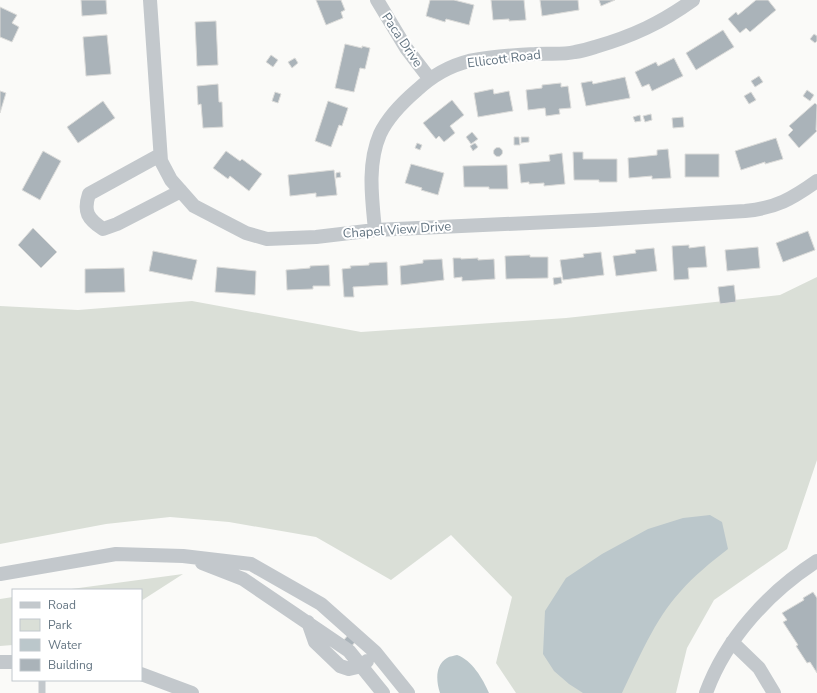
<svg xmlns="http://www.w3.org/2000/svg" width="817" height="693" font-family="'Nunito Sans',sans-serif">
	<rect width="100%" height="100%" fill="#fafaf8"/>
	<path fill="#dadfd7" d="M817,277V460L787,549L714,600L687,648L676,693H516L496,663L512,597L451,535L391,580L316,537L229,522L170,517L106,524L0,544V306L78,310L192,301L361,332L566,318L780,295Z
		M183,574L141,601V590H64Z
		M13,597V645L0,646V599Z"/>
	<path fill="#bbc7cb" d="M710,515L722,522L728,549C711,562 694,576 680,592C655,619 638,660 622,693H583L569,684L554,671L543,654L545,611L566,578L602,554L648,529L683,518Z
		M457,655C472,660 483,679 489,693H440C436,681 435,665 447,658C450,656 454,656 457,655Z"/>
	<path fill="#aab3b9" stroke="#dcdcda" d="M81,0H106L107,14L82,16Z
		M316,0H341L345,10L341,12L343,18L326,25Z
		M430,0H454L474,5L469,25L446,19L445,22L426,16Z
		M491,0H524L526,20L509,21V19L493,20Z
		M540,0H578L579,10L542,16Z
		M599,0H615L601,6Z
		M756,0H768L776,10L750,32L746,28L740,33L728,19L736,12L738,15Z
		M0,7L17,15L12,23L19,27L12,42L0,37Z
		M216,21L218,65L197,66L195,22Z
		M723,30L734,47L696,70L686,53Z
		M814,34L817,36V41L815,43L810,39Z
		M107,35L111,74L86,76L83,37Z
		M345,44L362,48V46L370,48L365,69L360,68L354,92L335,88Z
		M271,55L278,60L273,67L266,62Z
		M295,58L298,63L292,68L288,62Z
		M674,58L683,76L652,91L649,84L642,87L635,72L656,62L658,66Z
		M759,76L763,82L755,87L751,81Z
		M625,77L630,98L586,106L581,83L592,81L593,84Z
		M561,83V87L568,86L571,108L559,109L560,114L546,116L545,108L528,110L526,90L542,88V85Z
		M218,84L219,102H222L223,127L203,128L201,104L198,105L197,86Z
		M493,89L494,94L509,91L513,111L478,117L474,93Z
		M807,90L814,95L810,101L803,96Z
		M0,91L6,93L0,113Z
		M275,92L281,94L278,103L272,101Z
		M751,92L756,100L749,104L744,96Z
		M452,100L464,115L450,126L455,133L444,142L439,136L436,139L423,123Z
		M103,101L115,118L78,143L67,127Z
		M328,101L348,108L342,126L339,125L331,147L315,141Z
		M815,103L817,105L816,130L817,131L799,148L788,135L793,130L789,126Z
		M651,114L652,120L645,122L643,116Z
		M640,115L641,121L635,122L633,117Z
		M683,117L684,127L673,128L672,118Z
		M472,132L478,139L471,144L466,137Z
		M514,137H519L520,145H514Z
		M521,137H529V142L521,143Z
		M776,138L783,159L765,164V162L741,170L735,151Z
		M417,143L422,145L420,150L415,148Z
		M475,143L478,147L473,151L470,146Z
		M493.5 152a4.5 4.5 0 1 1 9 0a4.5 4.5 0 1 1-9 0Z
		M668,149L671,178L652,179V176L629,178L628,158L657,155V150Z
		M43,151L61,161L40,200L22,190Z
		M226,151L240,161L242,159L262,174L249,191L230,176L228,179L213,168Z
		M573,152H583V159H617V182H599V180H574Z
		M562,153L565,184L544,186V183L529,184V182L521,183L519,164L550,161L549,155Z
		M685,154H719V177H685Z
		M411,164L444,173L438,195L421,190L422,188L405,183Z
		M507,165L508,189H489V187H464L463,166Z
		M334,170L337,195L316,197V193L290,196L288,175Z
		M340,172L341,177L336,178V173Z
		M33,228L57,252L41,268L18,245Z
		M808,231L815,250L783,262L776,243Z
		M689,245V248L705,246L707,267L688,268L689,279L674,280L672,246Z
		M758,247L760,268L727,271L725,250Z
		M654,248L657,271L616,276L613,256L636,253L635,250Z
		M153,251L197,260L192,280L149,271Z
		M601,252L604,275L563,280L560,260L584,257L583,254Z
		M530,255V257H548V278L506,279L505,256Z
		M453,258H461V259L478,258V260L494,259L495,279L462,281V277L454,278Z
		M442,259L444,280L401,285L400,266L423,263V260Z
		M387,262L388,285L353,287L354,297H344L342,269L351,268L350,266L369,265V263Z
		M329,265L330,286H313V289L287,290L286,270L310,268V266Z
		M217,267L256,271L255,295L215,292Z
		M124,268L125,292L85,293V269Z
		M561,277L562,283L554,285L553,278Z
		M734,285L736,302L720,304L718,287Z
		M813,592L817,598V673L810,662L807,663L796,646L798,645L783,622L787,620L782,613L804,600L803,598Z
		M349,634L356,641L350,648L343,641Z"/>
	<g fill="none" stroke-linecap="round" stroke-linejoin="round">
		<path stroke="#c3c8cc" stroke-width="7" d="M42,680V693"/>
		<path stroke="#c3c8cc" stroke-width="14" d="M150,0L161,161L171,180L194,206L246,233L267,239L316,237L375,230L595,220L745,211C776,208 792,199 817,181
			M377,0L406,48L429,78
			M160,155L89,194C83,212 88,219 103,229L117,224L181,191
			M375,230C372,199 367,164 380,134C388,117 403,102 417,90C432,76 449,66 469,61C491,57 513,55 535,54C548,53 562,55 575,52C582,51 589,49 595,47C633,36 661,23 693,0
			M202,563L243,579L349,651L383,693
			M0,574L116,554L183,556L251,564L321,604L375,652L408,693
			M308,622L315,642L340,666L349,669L362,666L367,661
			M732,642L759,668L774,693
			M0,662H13
			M141,674L192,693
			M706,693C726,638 769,592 817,561"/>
	</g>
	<g text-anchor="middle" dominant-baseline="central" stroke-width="4" stroke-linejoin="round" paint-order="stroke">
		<g font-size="13" fill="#657683" stroke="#fff">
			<text transform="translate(402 40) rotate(56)">Paca Drive</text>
			<text transform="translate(504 59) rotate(-7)">Ellicott Road</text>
			<text transform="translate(397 230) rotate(-4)">Chapel View Drive</text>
		</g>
	</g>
	<rect x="12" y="589" width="130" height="92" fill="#ffffff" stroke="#c1c8cd"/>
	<rect x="20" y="602" width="20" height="6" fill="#c3c8cc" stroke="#c1c8cd"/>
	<text x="48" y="609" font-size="12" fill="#657683">Road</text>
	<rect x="20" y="619" width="20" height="12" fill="#dadfd7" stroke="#c1c8cd"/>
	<text x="48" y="629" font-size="12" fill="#657683">Park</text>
	<rect x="20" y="639" width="20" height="12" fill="#bbc7cb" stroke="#c1c8cd"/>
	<text x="48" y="649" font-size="12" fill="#657683">Water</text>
	<rect x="20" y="659" width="20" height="12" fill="#aab3b9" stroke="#c1c8cd"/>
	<text x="48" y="669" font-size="12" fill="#657683">Building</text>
</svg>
